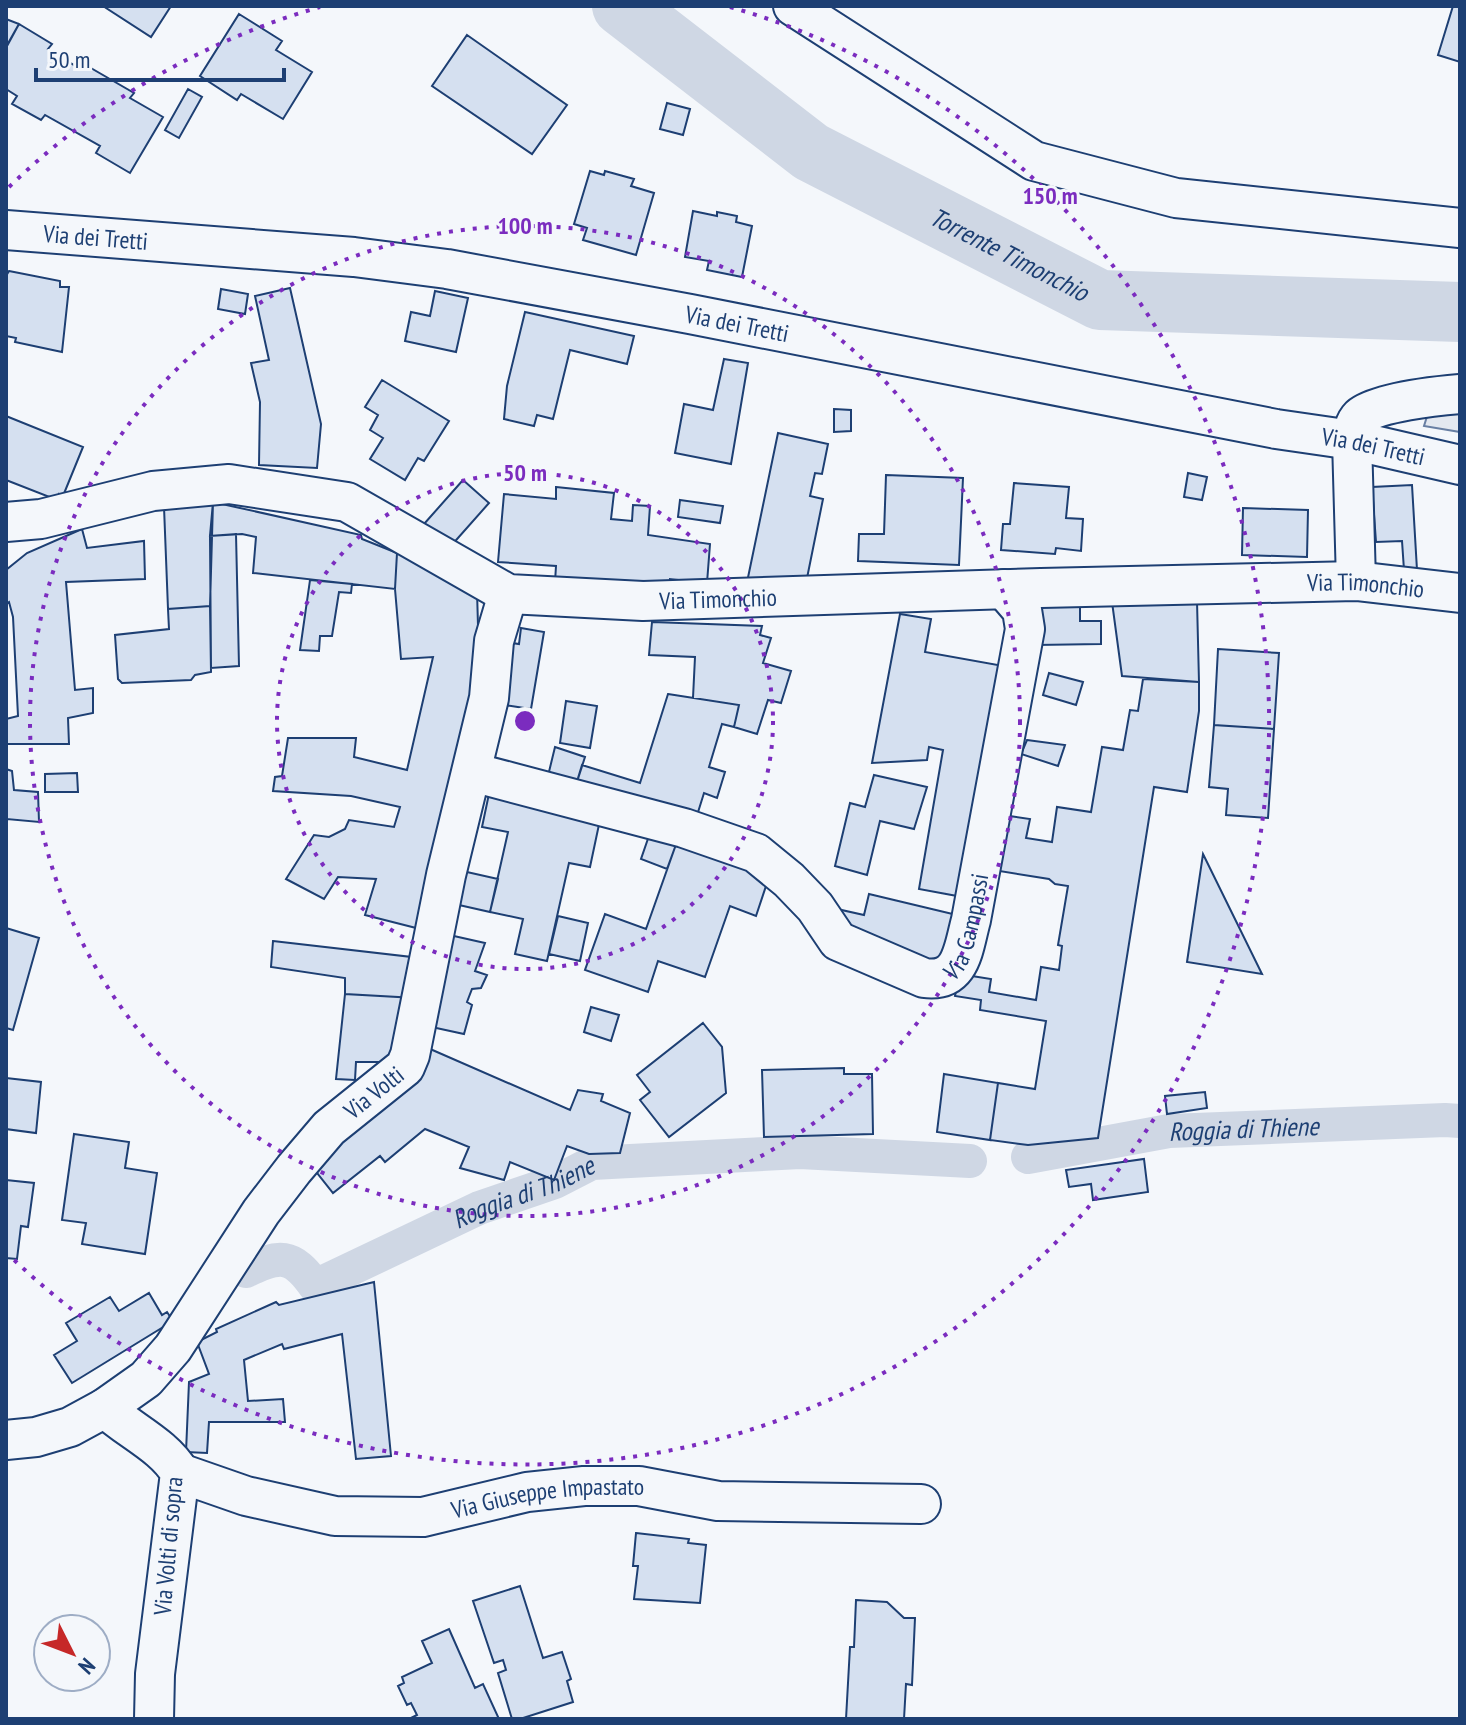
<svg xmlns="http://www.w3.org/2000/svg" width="1466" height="1725" font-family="'PT Sans Narrow',sans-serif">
	<rect width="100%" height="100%" fill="#f4f7fb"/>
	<path fill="#e3e8f0" stroke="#687fa3" stroke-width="2" d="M1460,406V432L1424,426L1430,407Z"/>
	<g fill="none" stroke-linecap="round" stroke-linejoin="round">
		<g stroke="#cfd7e4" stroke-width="34">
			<path id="s1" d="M1028,1157L1169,1131L1445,1120L1460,1121"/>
			<path id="s2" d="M246,1271C279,1255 292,1253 315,1286L479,1208L555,1182L592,1163L800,1152L970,1161"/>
		</g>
		<path stroke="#cfd7e4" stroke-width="60" id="s3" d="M622,6L811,152L1100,300L1460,312"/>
	</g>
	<path fill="#d5e0f0" stroke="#1d3f73" stroke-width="2" d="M103,6H171L151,37Z
		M1453,6H1460V62L1438,55Z
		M239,14L282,41L276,50L312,72L283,119L241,94L237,100L200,76Z
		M6,19L19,24L7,46L6,45Z
		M19,24L52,44L48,49L74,65L77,60L134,93L130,98L163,117L130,173L96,153L100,146L45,115L41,120L12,104L17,96L6,89V47Z
		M467,35L567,105L532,154L432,86Z
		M188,89L202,97L179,138L165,130Z
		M667,103L690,109L683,135L660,129Z
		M590,171L604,175L605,171L634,179L631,186L654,193L636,255L583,240L587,228L574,224Z
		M693,211L717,216V212L737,216L736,222L752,226L742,277L707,270L709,261L685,257Z
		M9,271L60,281V287H69L62,352L15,342L16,338L6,336V276Z
		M290,288L321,424L317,468L259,465L260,402L251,363L269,360L255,296Z
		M221,289L248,294L245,314L218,309Z
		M435,291L468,298L456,352L405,341L411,312L430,316Z
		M525,312L634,336L627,364L570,350L553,419L537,415L534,426L504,419L507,386Z
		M724,359L748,363L731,464L675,453L684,404L713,410Z
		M382,380L449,421L424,461L418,458L405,480L370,459L383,438L370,430L378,415L365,407Z
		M834,409L851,410V431L834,432Z
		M6,416L83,447L63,496L59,494L57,500L6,480Z
		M778,433L828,444L822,474L815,473L810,496L823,499L805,588L745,592Z
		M1188,473L1207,477L1202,500L1184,497Z
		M886,475L963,478L959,565L858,561L859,534H884Z
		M463,480L489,503L450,547L424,524Z
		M1014,483L1069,487L1066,518L1083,519L1081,551L1056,548L1055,554L1001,550L1003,524H1010Z
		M1412,485L1417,570H1404L1402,541L1376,542L1372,487Z
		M556,487L614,493L611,519L632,521L633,505L650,506L648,535L710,544L707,583L670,579V588L555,582L556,566L498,562L504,494L556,499Z
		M680,500L723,506L720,523L678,517Z
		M213,502L361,535L362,539L397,553L395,589L253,573L256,537L242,534L210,536Z
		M213,502L210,606L168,609L164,507Z
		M1243,508L1308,510L1307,557L1242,555Z
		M82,529L87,548L144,541L145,579L66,582L75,690L93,688V713L68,718L69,744H6V719L18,716L13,617L9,602L6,604V570L27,553Z
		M236,534L239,666L211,668L210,536Z
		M397,553L477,591L480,695L420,929L365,915L376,879L338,877L324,899L286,879L314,835L329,837L345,829L349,820L394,827L400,807L351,796L273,791L275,777L282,776L288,738H356L354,757L407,770L433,657L401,659L395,589Z
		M310,580L352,584L351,593L339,592L332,636H320L319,651L300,650Z
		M1197,601L1199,682L1122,676L1112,602Z
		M1080,604V621H1101V644L1036,645V605Z
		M210,606L211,672L195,675L191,680L122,683L118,679L115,635L169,629L168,609Z
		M900,614L931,619L925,652L1009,667L968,898L919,889L943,750L929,747L927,760L872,763Z
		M652,622L762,626L760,635L771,638L763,663L791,671L781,703L768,700L757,734L734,727L739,705L693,698L695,657L649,655Z
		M521,628L544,632L531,709L504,705L512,643L519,644Z
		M1218,649L1279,653L1274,729L1214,725Z
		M1049,673L1083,682L1076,705L1043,695Z
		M1143,679L1199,682V711L1187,792L1154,787L1098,1138L1028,1145L990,1140L998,1083L1035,1089L1046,1021L980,1010L981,1000L955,996L959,974L991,979L989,992L1036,1000L1041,967L1059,970L1062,946L1058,945L1068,886L1055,884L1049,879L987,869L996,814L1030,819L1026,838L1052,842L1057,807L1091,812L1102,747L1123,750L1130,710L1138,711Z
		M668,694L739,705L734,727L722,724L709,767L725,772L717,798L704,793L694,825L575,788L582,765L640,783Z
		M566,701L597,706L590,748L560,743Z
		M1214,725L1274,729L1268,818L1226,815L1228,789L1209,787Z
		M1027,740L1065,745L1058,766L1021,754Z
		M555,747L585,757L575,788L547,780Z
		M6,769L12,771L14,790L38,792L39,822L7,819L6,823Z
		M77,773L78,792H45V774Z
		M874,775L927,787L914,829L880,821L867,875L835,866L850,803L865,807Z
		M490,789L601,815L590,867L569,863L547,961L515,954L523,919L490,912L508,832L482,827Z
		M651,830L678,839L667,869L641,859Z
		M679,836L768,880L756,916L730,906L705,977L658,961L648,992L585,970L605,914L646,929Z
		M1203,854L1262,974L1187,962Z
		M458,870L498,879L490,912L450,903Z
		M869,894L961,916L950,965L849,937L837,909L864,915Z
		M558,916L588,923L580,961L549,954Z
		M6,928L39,938L13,1030L6,1028Z
		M445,934L485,943L475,971L487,975L481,988L472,989L467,1002L472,1005L464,1034L427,1026Z
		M273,941L420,958L415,998L345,994V978L271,967Z
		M345,994L415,998L405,1062H356L355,1080L336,1079Z
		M591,1007L619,1015L611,1041L584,1032Z
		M703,1023L722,1047L726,1093L669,1137L640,1100L650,1092L637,1075Z
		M421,1045L570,1110L578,1090L603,1094L601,1101L630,1113L620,1153L589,1154L567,1146L554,1180L510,1162L504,1180L460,1168L469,1147L425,1129L385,1162L380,1156L333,1193L310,1164Z
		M844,1068V1074H872L873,1134L764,1137L762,1070Z
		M944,1074L998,1083L990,1140L937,1132Z
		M6,1078L41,1082L36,1133L6,1129Z
		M1205,1092L1207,1108L1167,1114L1165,1096Z
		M74,1134L129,1142L125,1168L157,1173L145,1254L82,1244L86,1223L62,1220Z
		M1144,1159L1148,1192L1093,1200L1091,1184L1069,1187L1066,1170Z
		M6,1180L34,1183L28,1227L21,1226L17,1259L6,1258Z
		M374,1282L391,1456L356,1459L342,1334L284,1349L282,1344L244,1360L248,1401L283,1399L285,1422H209L207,1453L186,1452L189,1382L209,1374L197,1342L217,1332L216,1329L276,1302L279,1305Z
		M149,1293L162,1315L167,1312L173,1321L72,1383L54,1355L77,1341L66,1323L110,1297L119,1311Z
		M636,1533L689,1539L688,1543L706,1545L700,1603L634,1599L638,1566H633Z
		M520,1586L543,1658L562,1652L571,1679L567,1681L573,1702L520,1719H512L498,1673L506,1670L503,1660L494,1663L473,1601Z
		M856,1600L887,1602L904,1618H915L912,1685L906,1684L904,1719H846L850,1647H854Z
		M449,1629L475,1688L483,1684L499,1719H409L417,1715L411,1703L407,1705L398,1686L404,1683L402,1677L432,1663L422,1641Z"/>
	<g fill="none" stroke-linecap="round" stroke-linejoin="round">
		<g stroke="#1d3f73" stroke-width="42">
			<g id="minor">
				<path d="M793,6L1034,161L1176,198L1460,228"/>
				<path id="s4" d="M6,230L354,257L447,269L690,314L1276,429L1352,440L1460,465"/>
				<path id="s5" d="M6,522L41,519L153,491L229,484L347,502L508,594L643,601L1041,588L1356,581L1460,593"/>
				<path d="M1356,581L1352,440C1353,432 1354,423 1360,417C1377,402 1437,396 1460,394"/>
				<path id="s6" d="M472,772L684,828L756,853L789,880L815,907L838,941L924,978C962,983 963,949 971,920L1025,629L1022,610L1004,589"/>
				<path d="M105,1408C128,1430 164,1445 180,1473L155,1674L154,1719"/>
				<path id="s7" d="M6,1440L36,1437L70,1427L105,1408L146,1379L173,1348L261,1212L294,1169L329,1128L405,1067L410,1055L446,875L489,698L494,641L508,594"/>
				<path id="s8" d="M180,1473L246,1496L335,1516L423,1517L527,1492L584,1486H639L718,1501L921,1504"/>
			</g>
		</g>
		<use href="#minor" stroke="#f4f7fb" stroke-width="38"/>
	</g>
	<g fill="none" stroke="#7b2cbf" stroke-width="4" stroke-dasharray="4 8">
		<circle cx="525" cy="721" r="248"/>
		<circle cx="525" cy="721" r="495"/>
		<path d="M9 187A743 743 0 0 1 320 7M730 7A743 743 0 1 1 9 1255"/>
	</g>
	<g text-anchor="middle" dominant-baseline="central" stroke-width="6" stroke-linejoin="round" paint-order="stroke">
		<g font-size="24" fill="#1d3f73" stroke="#f4f7fb">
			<text stroke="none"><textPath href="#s4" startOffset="90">Via dei Tretti</textPath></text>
			<text stroke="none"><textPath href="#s4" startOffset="738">Via dei Tretti</textPath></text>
			<text stroke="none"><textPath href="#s4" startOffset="1386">Via dei Tretti</textPath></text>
			<text stroke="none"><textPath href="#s5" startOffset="1390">Via Timonchio</textPath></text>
			<text stroke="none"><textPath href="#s5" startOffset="742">Via Timonchio</textPath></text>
			<text stroke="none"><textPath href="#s6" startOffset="588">Via Campassi</textPath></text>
			<text stroke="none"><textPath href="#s7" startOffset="524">Via Volti</textPath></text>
			<text stroke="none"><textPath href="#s8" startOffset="376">Via Giuseppe Impastato</textPath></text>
			<text transform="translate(168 1546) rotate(-85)">Via Volti di sopra</text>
		</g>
		<g font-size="26" font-style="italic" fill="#1d3f73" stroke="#f4f7fb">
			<text stroke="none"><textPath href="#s3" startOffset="462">Torrente Timonchio</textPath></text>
			<text stroke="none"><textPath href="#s1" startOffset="218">Roggia di Thiene</textPath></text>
			<text stroke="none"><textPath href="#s2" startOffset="310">Roggia di Thiene</textPath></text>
		</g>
	</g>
	<circle cx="525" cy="721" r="12" fill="#7b2cbf" stroke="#f4f7fb" stroke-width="4"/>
	<g font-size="24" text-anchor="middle" font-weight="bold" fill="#7b2cbf" stroke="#f4f7fb" stroke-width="6" stroke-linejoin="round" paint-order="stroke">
		<text x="1050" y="204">150 m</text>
		<text x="525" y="234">100 m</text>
		<text x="525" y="481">50 m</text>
	</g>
	<rect width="1466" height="1725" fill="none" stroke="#1d3f73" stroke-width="16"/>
	<g transform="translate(72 1653) rotate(132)"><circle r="38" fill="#f4f7fb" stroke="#9eadc5" stroke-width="2"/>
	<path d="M0-6L14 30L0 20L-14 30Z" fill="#c62828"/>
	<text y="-12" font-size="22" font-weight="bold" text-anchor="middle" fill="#1d3f73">N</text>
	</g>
	<path d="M36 68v12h248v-12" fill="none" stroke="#1d3f73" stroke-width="4"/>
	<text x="48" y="68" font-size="24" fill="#1d3f73" stroke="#f4f7fb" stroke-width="6" paint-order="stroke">50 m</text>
</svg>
